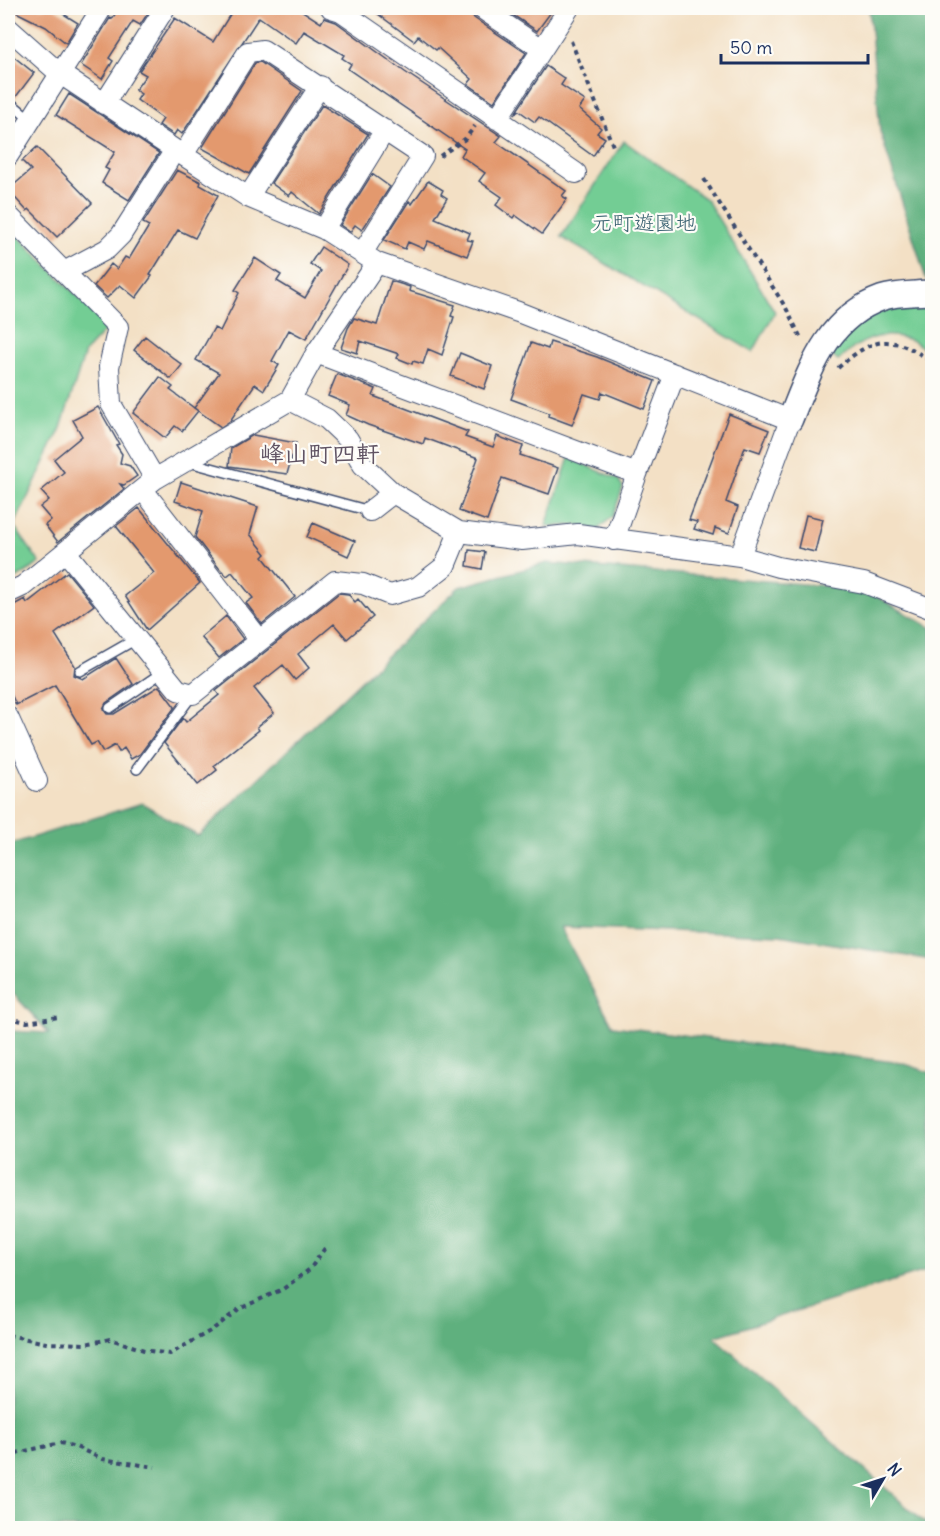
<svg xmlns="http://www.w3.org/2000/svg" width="940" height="1536" font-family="Delius,'Klee One',sans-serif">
	<rect width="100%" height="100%" fill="#fdfcf7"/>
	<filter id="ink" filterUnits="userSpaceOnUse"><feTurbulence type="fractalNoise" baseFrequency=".0167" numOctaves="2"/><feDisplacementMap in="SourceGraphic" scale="12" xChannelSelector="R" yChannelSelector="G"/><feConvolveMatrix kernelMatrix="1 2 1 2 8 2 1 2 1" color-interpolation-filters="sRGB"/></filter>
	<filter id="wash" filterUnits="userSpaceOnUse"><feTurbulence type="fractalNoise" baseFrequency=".008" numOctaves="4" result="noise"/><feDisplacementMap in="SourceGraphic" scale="24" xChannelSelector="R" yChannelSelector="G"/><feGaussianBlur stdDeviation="1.35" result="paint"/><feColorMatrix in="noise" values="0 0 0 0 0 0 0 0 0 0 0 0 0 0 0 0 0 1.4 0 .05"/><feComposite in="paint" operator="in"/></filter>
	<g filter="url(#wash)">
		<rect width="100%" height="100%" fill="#f3e0c5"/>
		<path fill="#73cd94" stroke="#477e79" stroke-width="1.5" d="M624,141L707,200L775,312L753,352L561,237Z
			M8,226L108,327L85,352L61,428L14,526L40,563L8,584Z
			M932,301V355C925,350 917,341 908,339C879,330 859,341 838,361L830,354C867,311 877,310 932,301Z
			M569,458L618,479L623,487L613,516L597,530L579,525L546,526Z"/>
		<path fill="#5eb07e" stroke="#3c706e" stroke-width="1.5" d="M869,8H932V280L926,279L880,131Z
			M547,563L864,589L932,628V960L779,935L560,927L613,1026L902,1063L932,1073V1269L714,1337L924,1522L932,1518V1528H8V1031L49,1033L8,988V845L142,803L198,836L459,587Z"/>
		<g id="blocks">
			<path fill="#e3996e" d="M8,8H54L78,23L66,43L46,27Z
				M114,8L150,10L140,25L133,21L109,58L113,61L102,79L81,65L110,18L112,19L117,11Z
				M234,8H298L321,23L324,18L336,22L405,72L501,136L496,142L566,191L562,196L567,199L542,234L515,215L513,218L496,205L502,197L479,181L485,173L461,156L465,149L348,69L351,64L342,58L344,55L304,31L296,43L259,17L182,134L177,130L174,135L159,125L163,119L137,100L141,94L135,90L146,75L139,71L175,18L213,42Z
				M370,8H469L474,18L526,53L494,102L468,84L472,79L438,48L436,50L418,36L414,41Z
				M502,8H554L537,31Z
				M8,52L34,73L15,98L8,94Z
				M260,62L302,91L249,174L202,148L255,63Z
				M546,66L565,79L561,85L585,101L579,109L601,128L597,133L605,138L593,156L539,117L535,122L518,110L514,115Z
				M69,94L159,153L129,200L102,183L109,170L105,168L115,152L56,115Z
				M322,105L368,134L319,214L292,192L289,196L271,183Z
				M37,147L92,203L57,237L29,209L27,211L8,190L31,170L22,161Z
				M177,170L201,182L200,185L218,195L195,238L178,230L150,275L152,276L136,298L120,285L107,298L94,286L111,264L117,269L125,257L129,259L149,226L143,223Z
				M372,174L390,187L362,230L355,225L350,232L340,225Z
				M428,181L443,190L441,194L447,198L435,218L470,233L467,240L473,241L467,256L428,241L424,249L408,242L405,249L384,240L409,201L412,204Z
				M321,247L348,265L306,339L289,330L272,361L279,365L264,390L255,384L230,421L221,427L194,408L219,373L196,360L214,328L220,331L239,293L235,290L255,258L281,275L277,281L305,298L321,271L310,264Z
				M391,281L410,287L409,291L455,305L451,316L454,317L442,355L428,349L423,364L413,361L412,364L397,358L399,354L360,341L357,353L341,348L348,328L354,318L377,325Z
				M145,336L182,365L171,379L134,350Z
				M550,342L597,357L655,381L644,409L602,392L600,399L584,394L572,425L548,416L549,413L511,399L531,343L548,349Z
				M460,353L492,366L484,389L451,376Z
				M337,374L376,389L373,396L468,432L465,437L493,447L497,436L523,446L520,455L558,468L549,494L502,478L487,521L459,511L478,458L425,438L423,444L368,425L346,415L350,405L328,396Z
				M160,377L173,387L170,390L198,411L182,431L175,426L165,438L133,413Z
				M98,407L119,444L116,445L122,454L120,463L130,466L137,476L124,485L120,484L124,489L58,542L45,525L51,520L40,507L49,500L41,491L64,472L54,459L82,436L73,420Z
				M729,414L769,430L760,452L745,447L726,502L738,507L729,533L715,528L713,535L694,529L697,522L689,520Z
				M253,435L296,443L287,474L229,466L231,448Z
				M181,482L258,507L250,534L266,554L263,557L295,597L262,624L246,603L253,598L232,572L227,576L219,568L195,537L203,511L175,501Z
				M139,508L200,583L147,630L125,596L154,573L116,526Z
				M806,515L823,519L815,552L798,548Z
				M313,523L355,541L348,556L307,537Z
				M469,550L485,552L482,569L467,566Z
				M67,572L94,605L55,634L75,666L74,675L83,679L116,658L133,684L106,703L103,709L107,714H114L159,686L175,707L140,754L131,759L124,748L119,752L115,745L103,752L97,742L91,745L55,685L16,705L8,687V608L25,599L27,603Z
				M339,593L348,594L355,602L358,599L373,617L347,639L334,624L298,654L309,668L295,680L283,665L254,688L274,713L257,727L259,730L214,766L217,770L198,785L164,743L183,718L186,722L219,695L216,691Z
				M226,616L243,639L219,658L201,637Z"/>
		</g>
	</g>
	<g filter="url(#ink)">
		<use href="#blocks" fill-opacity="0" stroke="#3b4a6d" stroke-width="1.5"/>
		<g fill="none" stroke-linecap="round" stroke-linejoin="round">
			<g stroke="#3b4a6d" stroke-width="12">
				<path id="service" d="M8,101L30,119
					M189,462L370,511
					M80,671L136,639
					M110,708L163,672
					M137,769L193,694"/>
			</g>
			<g stroke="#3b4a6d" stroke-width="22">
				<path id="minor" d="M331,8L341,11L576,173
					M481,8L542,49
					M8,28L59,73L175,150L248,197L324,229L377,263L518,312L790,420L740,556
					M104,104L165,8
					M497,119L569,8
					M183,155L248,52L263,50L423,156L363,252
					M8,156L102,8
					M248,197L320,86
					M8,215L118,327L109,367L111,404L155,479
					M324,229L385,130
					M377,263L316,353L290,400L327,419L348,439L363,465L393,493L459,532L522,540L578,534L740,556L778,567L864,583L932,609
					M64,272L107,249L121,235L175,150
					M316,353L637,474L675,374
					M143,490L259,639
					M370,511L393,493
					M614,540L637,474
					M66,552L178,690L193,694L335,581L363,584L390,595L418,587L445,566L459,532
					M8,593L23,586L155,479L290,400
					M8,717L37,781"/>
			</g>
			<g stroke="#3b4a6d" stroke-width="27">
				<path id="tertiary" d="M790,420C810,371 826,318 882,298C897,293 917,294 932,292"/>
			</g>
			<path stroke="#3b4a6d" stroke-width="4" stroke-dasharray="4.5 4.5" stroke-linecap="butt" d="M571,41L613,146
				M440,156L465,139L475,126
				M704,179L786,308L802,340
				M838,368C875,335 892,334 932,362
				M8,1018L27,1022L59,1017
				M8,1335L46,1343L85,1344L110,1339L144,1350L170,1354L212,1330L239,1309L283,1289L310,1269L325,1248
				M8,1458L16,1453L61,1443L76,1447L102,1459L155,1467"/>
			<use href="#service" stroke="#fff" stroke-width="9"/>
			<use href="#minor" stroke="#fff" stroke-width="20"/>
			<use href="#tertiary" stroke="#fff" stroke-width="24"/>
		</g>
	</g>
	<g text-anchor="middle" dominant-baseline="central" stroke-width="4.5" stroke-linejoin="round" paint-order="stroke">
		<g font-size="21" fill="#355e6e" stroke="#fdfcf7">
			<text x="644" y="222">元町遊園地</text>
		</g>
		<g font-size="24" font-weight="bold" fill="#615464" stroke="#fdfcf7">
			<text x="320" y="453">峰山町四軒</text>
		</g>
	</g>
	<rect width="940" height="1536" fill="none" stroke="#fdfcf7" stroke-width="30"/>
	<g transform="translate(883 1479) rotate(51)" stroke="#fdfcf7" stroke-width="4.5" paint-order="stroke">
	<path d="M0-4.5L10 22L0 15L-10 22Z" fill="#1b2f5e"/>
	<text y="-9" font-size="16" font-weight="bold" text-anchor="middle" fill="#1b2f5e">N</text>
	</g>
	<path d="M721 54v9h147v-9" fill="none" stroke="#1b2f5e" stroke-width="3"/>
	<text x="730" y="54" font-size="18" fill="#1b2f5e" stroke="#fdfcf7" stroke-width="4.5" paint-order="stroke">50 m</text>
</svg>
